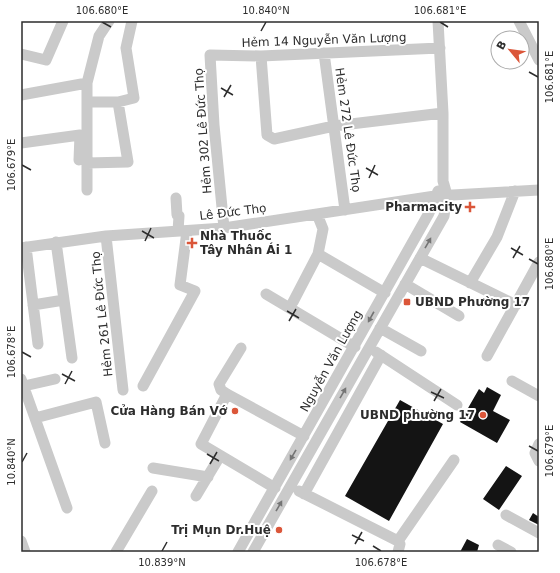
<svg xmlns="http://www.w3.org/2000/svg" width="560" height="573" font-family="'DejaVu Sans',sans-serif">
	<rect width="100%" height="100%" fill="#fff"/>
	<path fill="#141414" d="M487,387L501,395L493,411L510,420L497,443L460,422L479,389L484,393Z
		M400,400L443,424L389,521L345,496Z
		M506,466L522,476L499,510L483,499Z
		M533,513L539,517V525L529,520Z
		M467,539L479,545L477,552H460Z"/>
	<g fill="none" stroke-linecap="round" stroke-linejoin="round">
		<path stroke="#cacaca" stroke-width="11" d="M519,21L539,60
			M324,53L345,210
			M21,54L46,60L63,21
			M261,56L267,135L274,139L334,126L443,113
			M21,95L87,83
			M87,102H118L134,98L126,48L132,21
			M21,143L80,135L79,160
			M87,163L128,162L118,102
			M87,190V83L99,36L109,21
			M176,198L177,215L179,216L178,231
			M224,228L214,125L210,55L261,56L440,48
			M106,236L123,390
			M56,242L72,358
			M26,247L38,344
			M21,248L106,236L224,228L435,196L539,190
			M318,254L385,293
			M420,258L516,305
			M470,283L497,237L515,191
			M405,284L459,316
			M266,294L355,347
			M293,302L318,254L323,229L317,214
			M33,305L64,300
			M380,328L421,351
			M241,348L219,384L221,390L227,394L304,436
			M376,352L457,405
			M487,356L539,262
			M21,379L67,508
			M512,381L539,396
			M24,386L55,379
			M143,386L195,291L180,285L187,231
			M227,394L201,444L275,488
			M35,418L96,402L105,443
			M539,444L535,453L539,461
			M153,468L208,477
			M299,491L398,541L400,544L398,552
			M304,494L381,355
			M196,496L220,456
			M506,515L539,533
			M21,541L25,552
			M398,541L454,460
			M498,545L511,552
			M116,552L152,491
			M238,552L429,213L438,191
			M253,552L444,216L447,195L443,181V113L438,21"/>
	</g>
	<defs><path id="oneway-solid" d="M-6-.8H1V-3.2L6.5 0L1 3.2V.8H-6Z"/></defs>
	<g fill="#747474">
		<use href="#oneway-solid" transform="translate(428 243) rotate(-60)"/>
		<use href="#oneway-solid" transform="translate(371 317) rotate(119)"/>
		<use href="#oneway-solid" transform="translate(343 393) rotate(-60)"/>
		<use href="#oneway-solid" transform="translate(293 455) rotate(120)"/>
		<use href="#oneway-solid" transform="translate(279 506) rotate(-60)"/>
	</g>
	<path fill="none" stroke="#2d2d2d" stroke-width="1.5" d="M102,22L111,27M440,22L448,27M261,31L266,22M529,72L538,77M221,88L233,95M224,97L231,85M22,165L31,170M366,168L378,175M369,178L375,165M142,231L154,238M145,241L151,228M511,248L523,255M513,258L520,246M529,259L538,264M287,311L299,318M289,321L296,309M22,352L31,357M62,374L75,381M65,384L72,371M431,392L444,398M434,401L441,389M529,446L538,451M207,454L219,461M22,462L27,453M210,464L217,452M352,535L364,541M355,544L362,532M373,546L381,551M162,551L167,542"/>
	<g fill="#db5639" stroke="#fff" stroke-width="1.5">
		<path d="M468 201h4v4h4v4h-4v4h-4v-4h-4v-4h4z"/>
		<path d="M190 237h4v4h4v4h-4v4h-4v-4h-4v-4h4z"/>
		<rect x="403" y="298" width="8" height="8" rx="2"/>
		<circle cx="235" cy="411" r="4"/>
		<circle cx="483" cy="415" r="4"/>
		<circle cx="279" cy="530" r="4"/>
	</g>
	<g text-anchor="middle" dominant-baseline="central" stroke-width="4" stroke-linejoin="round" paint-order="stroke">
		<g font-size="12" fill="#2d2d2d" stroke="#fff">
			<text transform="translate(324 40) rotate(-2)">Hẻm 14 Nguyễn Văn Lượng</text>
			<text transform="translate(348 130) rotate(82)">Hẻm 272 Lê Đức Thọ</text>
			<text transform="translate(203 131) rotate(-94)">Hẻm 302 Lê Đức Thọ</text>
			<text transform="translate(233 212) rotate(-7)">Lê Đức Thọ</text>
			<text transform="translate(102 314) rotate(-96)">Hẻm 261 Lê Đức Thọ</text>
			<text transform="translate(331 361) rotate(-61)">Nguyễn Văn Lượng</text>
		</g>
		<g font-size="12" font-weight="bold" fill="#2d2d2d" stroke="#fff" text-anchor="end">
			<text x="462" y="207">Pharmacity</text>
			<text x="200" y="236" text-anchor="start">Nhà Thuốc<tspan x="200" dy="14">Tây Nhân Ái 1</tspan></text>
			<text x="415" y="302" text-anchor="start">UBND Phường 17</text>
			<text x="227" y="411">Cửa Hàng Bán Vớ</text>
			<text x="475" y="415">UBND phường 17</text>
			<text x="271" y="530">Trị Mụn Dr.Huệ</text>
		</g>
	</g>
	<rect width="560" height="573" fill="none" stroke="#ffffff" stroke-width="44"/>
	<g transform="translate(510 50) rotate(299)"><circle r="19" fill="#ffffff" stroke="#ababab"/>
	<path d="M0-3L7 15L0 10L-7 15Z" fill="#db5639"/>
	<text y="-6" font-size="11" font-weight="bold" text-anchor="middle" fill="#2d2d2d">B</text>
	</g>
	<rect x="22" y="22" width="516" height="529" fill="none" stroke="#2d2d2d" stroke-width="1.5"/>
	<g font-size="10" text-anchor="middle" fill="#2d2d2d">
		<text x="102" y="14">106.680°E</text>
		<text x="266" y="14">10.840°N</text>
		<text x="440" y="14">106.681°E</text>
		<text transform="translate(549 77) rotate(-90)" y="4">106.681°E</text>
		<text transform="translate(11 165) rotate(-90)" y="4">106.679°E</text>
		<text transform="translate(549 264) rotate(-90)" y="4">106.680°E</text>
		<text transform="translate(11 352) rotate(-90)" y="4">106.678°E</text>
		<text transform="translate(549 451) rotate(-90)" y="4">106.679°E</text>
		<text transform="translate(11 462) rotate(-90)" y="4">10.840°N</text>
		<text x="162" y="566">10.839°N</text>
		<text x="381" y="566">106.678°E</text>
	</g>
</svg>
